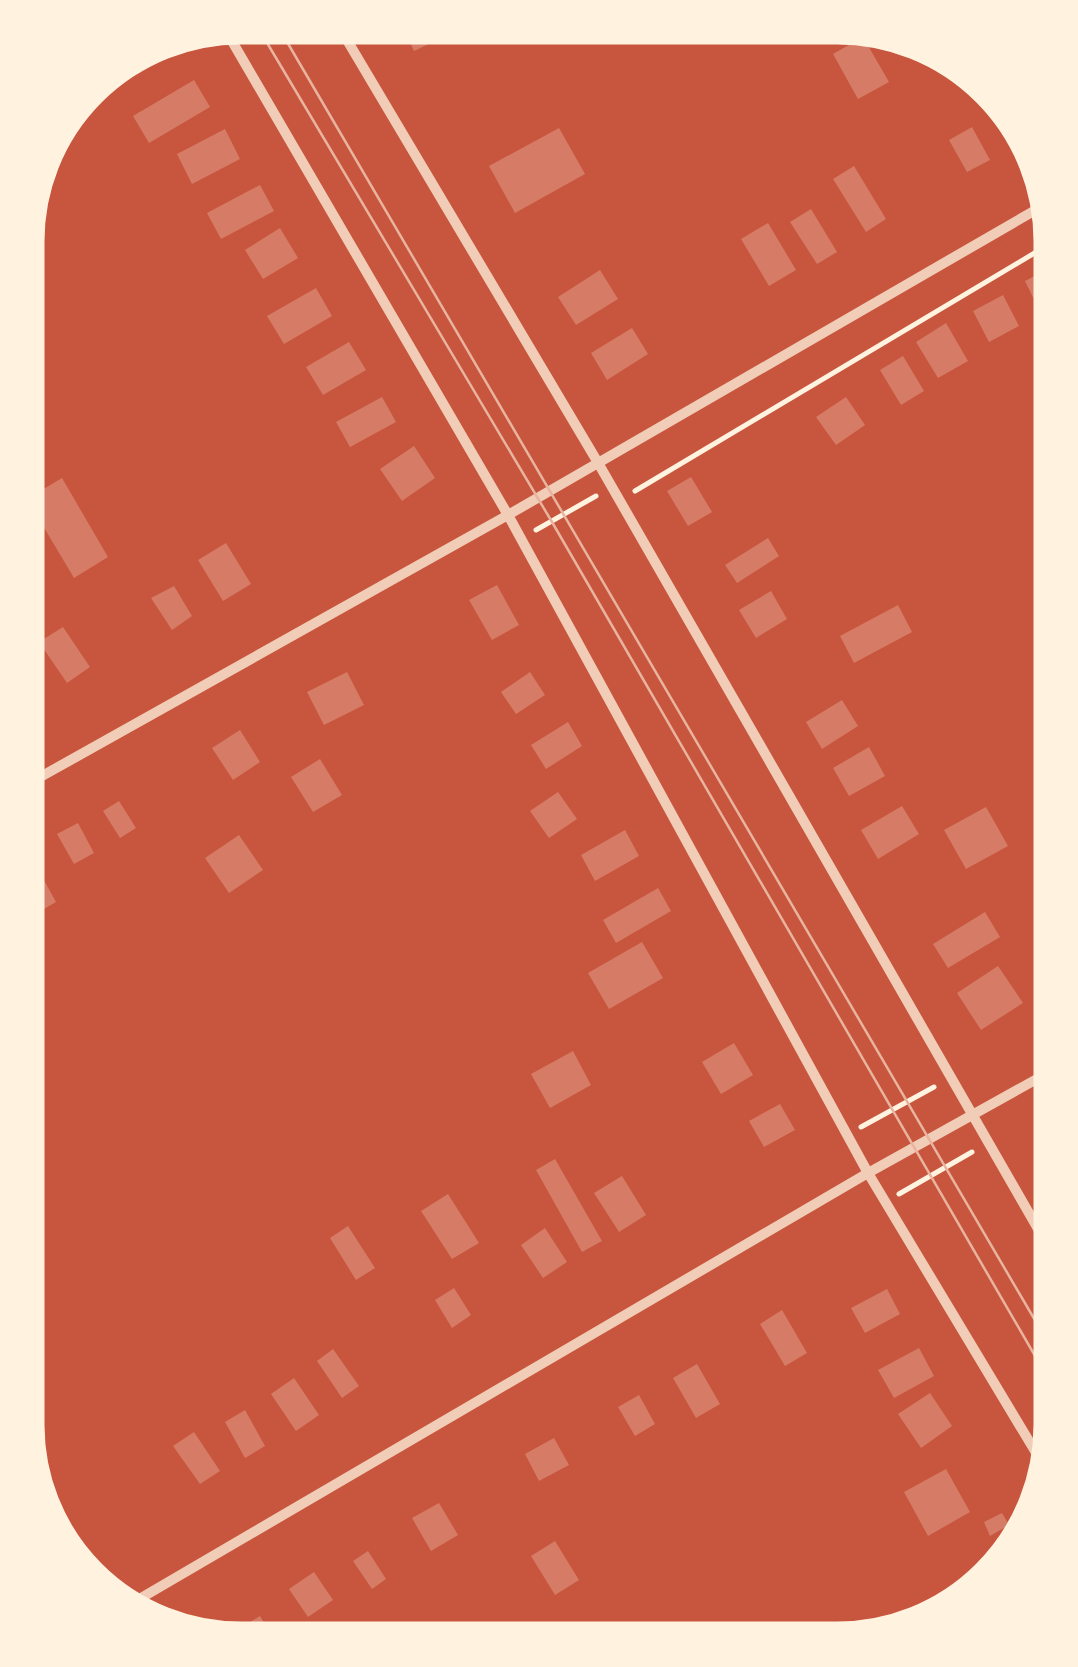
<svg xmlns="http://www.w3.org/2000/svg" width="1078" height="1667" font-family="'DM Sans',sans-serif">
	<rect width="100%" height="100%" fill="#c8553d"/>
	<path fill="#d67c66" d="M406,34H450L414,51Z
		M863,37L889,82L858,99L833,54Z
		M170,38L177,52L138,74L130,60Z
		M194,80L210,107L149,143L133,116Z
		M997,106L1028,147L1020,151Z
		M972,127L990,160L967,172L949,140Z
		M559,128L585,174L515,213L489,166Z
		M225,129L240,159L192,184L177,154Z
		M854,166L886,219L866,232L833,179Z
		M260,185L274,211L221,239L207,213Z
		M811,209L837,252L817,264L790,222Z
		M768,223L796,270L769,286L741,239Z
		M280,228L298,258L263,279L245,250Z
		M1050,268L1053,275V324L1047,326L1025,281Z
		M600,270L618,299L576,325L558,297Z
		M316,288L332,316L284,344L267,316Z
		M1003,295L1019,326L989,342L973,311Z
		M946,323L968,361L938,378L916,342Z
		M632,328L648,354L607,380L591,353Z
		M349,342L366,370L323,395L306,367Z
		M903,356L924,391L901,405L880,370Z
		M382,397L396,422L350,447L336,422Z
		M846,397L865,425L836,445L816,417Z
		M414,446L435,478L402,501L380,469Z
		M691,477L712,512L688,526L667,491Z
		M62,478L108,557L74,578L27,499Z
		M768,538L779,556L737,583L725,565Z
		M226,543L251,584L223,601L198,560Z
		M497,585L519,625L492,640L469,600Z
		M174,586L192,616L172,630L151,598Z
		M771,591L787,619L756,638L739,610Z
		M898,605L912,632L854,663L840,636Z
		M63,627L90,667L67,683L39,642Z
		M347,672L364,705L324,725L307,692Z
		M530,672L545,695L516,714L501,692Z
		M26,673L42,703L26,712Z
		M842,700L858,726L822,749L806,722Z
		M568,722L582,746L546,769L531,745Z
		M240,730L260,762L233,780L212,748Z
		M869,747L885,776L849,796L833,768Z
		M320,759L342,795L313,812L291,777Z
		M558,792L577,819L549,838L530,811Z
		M119,801L136,828L120,838L103,811Z
		M902,806L919,834L878,859L861,830Z
		M986,807L1008,846L966,869L944,830Z
		M78,823L94,853L74,864L57,834Z
		M625,830L639,856L595,881L581,855Z
		M239,835L263,870L229,893L205,858Z
		M30,855L56,902L32,916L26,905V858Z
		M658,888L671,911L616,943L603,920Z
		M985,912L1000,937L948,968L933,944Z
		M642,942L663,978L609,1009L588,973Z
		M998,966L1023,1003L981,1030L957,993Z
		M734,1043L753,1075L721,1094L702,1062Z
		M573,1051L591,1085L550,1108L531,1074Z
		M780,1104L795,1130L764,1147L749,1121Z
		M555,1159L602,1241L582,1252L536,1170Z
		M622,1176L646,1215L619,1232L594,1193Z
		M448,1194L479,1243L452,1259L421,1211Z
		M348,1226L375,1268L356,1280L330,1238Z
		M545,1228L567,1262L543,1278L521,1245Z
		M454,1288L471,1315L452,1328L435,1300Z
		M887,1289L900,1314L865,1333L851,1308Z
		M782,1310L807,1353L785,1366L760,1324Z
		M919,1348L934,1376L894,1398L878,1370Z
		M333,1349L359,1386L342,1398L317,1361Z
		M697,1364L720,1404L696,1418L673,1378Z
		M294,1378L319,1415L296,1431L271,1394Z
		M930,1393L952,1426L921,1448L898,1414Z
		M639,1395L655,1424L635,1436L618,1407Z
		M245,1410L265,1446L245,1458L225,1422Z
		M194,1432L220,1471L200,1484L173,1446Z
		M554,1438L569,1465L539,1481L525,1454Z
		M946,1469L970,1512L928,1536L904,1492Z
		M439,1503L458,1535L431,1551L412,1518Z
		M1002,1513L1009,1525L990,1536L984,1522Z
		M1019,1537L1016,1546L1006,1555L1001,1547Z
		M555,1541L579,1580L555,1595L531,1556Z
		M368,1551L386,1579L372,1589L353,1561Z
		M314,1572L333,1600L308,1617L289,1589Z
		M260,1616L274,1640H249L242,1627Z"/>
	<g fill="none" stroke-linecap="round" stroke-linejoin="round">
		<path stroke="#fff3e0" stroke-width="5" d="M635,491L1053,242
			M536,530L596,496
			M861,1127L934,1087
			M899,1194L972,1152"/>
		<path stroke="#f1ccb7" stroke-width="10" d="M344,35L597,461L1053,1255
			M229,36L508,515L868,1173L1044,1466
			M26,785L508,515L1046,204
			M129,1605L868,1173L1053,1070"/>
		<path stroke="#e9b49f" stroke-width="2.5" d="M283,35L1053,1351
			M263,36L552,522L1053,1387"/>
	</g>
	<path d="M0 0H1078V1667H0ZM241 42H837A199 199 0 0 1 1036 241V1425A199 199 0 0 1 837 1624H241A199 199 0 0 1 42 1425V241A199 199 0 0 1 241 42Z" fill="#fff3e0" fill-rule="evenodd"/>
	<path fill="none" stroke="#fff3e0" stroke-width="5" d="M241 42H837A199 199 0 0 1 1036 241V1425A199 199 0 0 1 837 1624H241A199 199 0 0 1 42 1425V241A199 199 0 0 1 241 42Z"/>
</svg>
